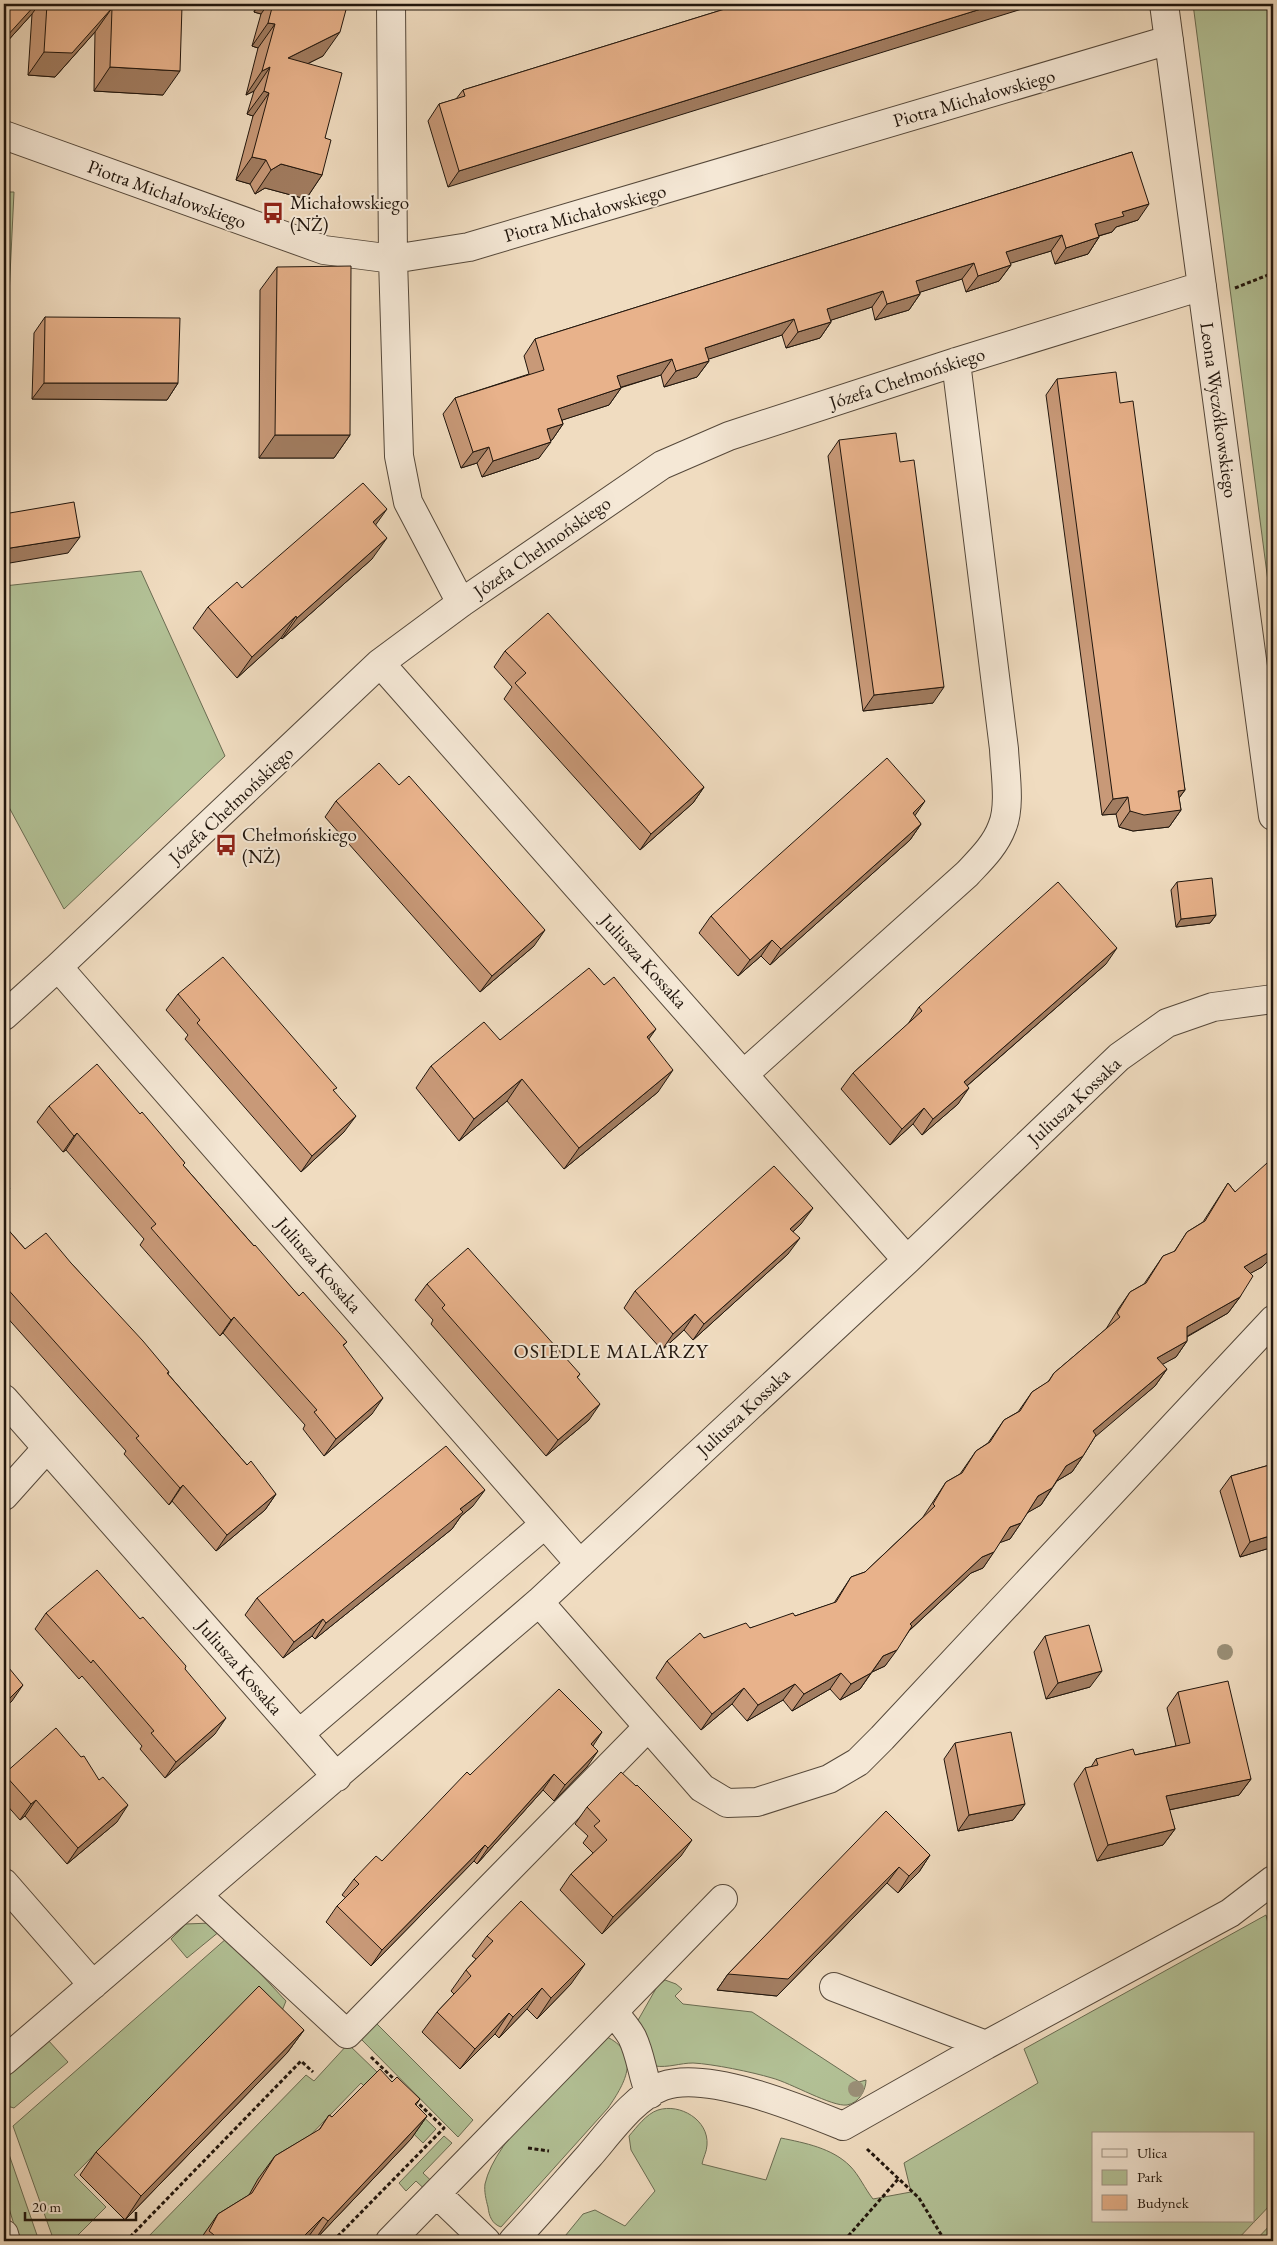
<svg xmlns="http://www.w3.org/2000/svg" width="1277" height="2245" font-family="'EB Garamond',serif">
	<rect width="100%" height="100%" fill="#f0dcc0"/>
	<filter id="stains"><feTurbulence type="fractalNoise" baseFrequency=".004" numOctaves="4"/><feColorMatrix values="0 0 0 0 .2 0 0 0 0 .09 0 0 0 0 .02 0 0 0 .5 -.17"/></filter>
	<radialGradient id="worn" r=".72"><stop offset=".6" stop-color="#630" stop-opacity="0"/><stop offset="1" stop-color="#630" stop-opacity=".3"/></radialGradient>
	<path fill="#b3c297" stroke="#6a6c52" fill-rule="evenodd" d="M1193,4H1273V620Z
		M4,192H14L9,296L4,354Z
		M141,571L225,756L64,909L4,798V586Z
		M1266,1915L1273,1943V2202L1236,2241H561L583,2214L595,2210L625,2226L655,2191L631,2150L629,2136C637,2127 646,2114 658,2110C680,2103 709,2120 707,2145C707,2151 703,2158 702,2164L766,2180L781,2138C805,2143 832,2148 850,2166C859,2175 865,2189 873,2199L911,2192L904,2163L1038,2083L1024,2049ZM1093,2134H1253V2221H1093Z
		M211,1923L220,1931L187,1958L171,1939L186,1924Z
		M227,1938L286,2001L273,2033L243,2004L74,2175L106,2207L72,2241H54L13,2126Z
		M665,1980L676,1984L682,1989L675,1996L683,2004L752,2012L859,2082L866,2080C866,2090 859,2103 847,2105C832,2107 791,2083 772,2078C752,2072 713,2064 693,2063C680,2063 668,2068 655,2066L644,2029L637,2022L658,1985Z
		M375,2022L473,2120L458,2137L359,2037Z
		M605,2036C642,2053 626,2082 608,2108L501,2227C492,2224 489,2216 488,2207C486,2200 484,2191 485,2184C495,2138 571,2071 605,2036Z
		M48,2040L68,2062L14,2108L7,2106L4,2099V2078Z
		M348,2044L436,2129L423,2143L361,2083L208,2241H149L146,2239L306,2075L314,2081Z
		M444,2136L452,2143L423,2173L440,2189L433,2197L416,2181L406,2191L399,2183Z
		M4,2140L39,2241H19L4,2192Z
		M1273,2222V2241H1255Z"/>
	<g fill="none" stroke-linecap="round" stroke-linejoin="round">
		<g stroke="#55483a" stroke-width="30">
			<path id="minor" d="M391,4L393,259L399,456L408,502L461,603
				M1164,4L1273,816
				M4,135L324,250L393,259L469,247L1169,40
				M380,663L907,1260
				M58,967L580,1564
				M4,1016L58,967L380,663L461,603L662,465L729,436L956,362L1202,286
				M744,1074L967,874C980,860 995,846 1002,827C1011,807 1005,771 1004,749L956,362
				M4,1399L337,1777
				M4,1496L47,1448
				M539,1602L702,1788L727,1803L757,1802L829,1779L858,1762L882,1738L1273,1320
				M299,1734L545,1524
				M4,1883L93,1985
				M198,1896L347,2034L648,1727
				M834,1987L986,2045L1230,1913L1273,1880
				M613,2012C620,2020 627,2028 632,2037C641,2055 642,2075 650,2094
				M4,2061L539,1602L907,1260L1119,1057L1167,1023L1213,1007L1273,999
				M437,2194L486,2241
				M4,2234L6,2241
				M390,2241L723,1899
				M513,2241C539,2213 564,2184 589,2156C609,2133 635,2096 663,2086C707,2070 801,2109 843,2126L986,2045"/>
		</g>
		<path stroke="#21160d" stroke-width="3" stroke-dasharray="4 2.5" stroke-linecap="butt" d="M1235,288L1273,273
			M371,2057L397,2082
			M528,2148L549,2151
			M867,2149L919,2198L945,2241
			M135,2241L130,2237L301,2061L313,2072
			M333,2241L444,2128L416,2101
			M844,2241L899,2178"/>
		<use href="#minor" stroke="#f5e8d6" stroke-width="28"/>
	</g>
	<g fill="#9a9078">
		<circle cx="1225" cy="1652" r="8"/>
		<circle cx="856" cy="2089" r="8"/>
	</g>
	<path fill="#c89978" stroke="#21160d" d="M4,4H149L163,95L94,91L95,32L55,77L28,75L32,14L4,45Z
		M256,4H340L323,56L307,64L325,138L322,175L306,199L265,188L255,194L250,184L236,180L253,116L247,114L254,91L246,95L258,48L252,46L261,14L254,12Z
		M741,4L448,187L428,121L439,104L456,99L463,90Z
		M1132,152L1138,220L1116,227L1112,232L1099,236V237L1088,254L1055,264L1051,251L1010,263L1011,265L999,281L966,292L962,279L920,292V294L909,310L875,320L872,307L831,320V322L820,338L786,348L782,335L708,359L709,361L697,377L664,387L661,375L620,388H621L609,405L562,420L563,424L552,440H550L539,458L482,477L477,463L461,468L443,414L455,398L529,374L524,356L535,339Z
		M277,267L350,435L334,458H259L260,290Z
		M45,317L178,383L167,400L32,399L34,333Z
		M1057,379L1120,403L1185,790L1179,798L1181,810L1169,827L1133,831L1119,827L1116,814L1102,815L1046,395Z
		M839,440L933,703L863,711L828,456Z
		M376,525L372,559L282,639L281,638L237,678L193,628L208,607L242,588Z
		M505,651L704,787L693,803L640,850L504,699L512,687L494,667Z
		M336,801L534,946L480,992L325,817Z
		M915,816L921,824L910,840L770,965L761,956L738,976L699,933L711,916Z
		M1177,882L1216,915L1210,923L1176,927L1171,890Z
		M1106,964L967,1086L958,1104L922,1135L913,1124L890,1145L841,1089L853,1073L908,1024L919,1007Z
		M178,994L334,1091L344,1132L301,1172L185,1039L188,1035L166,1010Z
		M649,1039L658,1092L564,1169L507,1101L459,1141L416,1088L431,1066L500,1040Z
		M49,1106L140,1114L185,1163L183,1165L254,1246L299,1296L347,1342L343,1346L372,1414L324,1456L303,1429L305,1425L223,1333L220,1336L140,1245L144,1239L66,1150L63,1152L37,1122Z
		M1273,1171V1256L1262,1267L1250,1273L1240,1297L1228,1313L1187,1337V1341L1176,1357L1162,1364L1167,1369L1155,1386L1096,1435L1083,1456L1072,1472L1057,1481L1041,1505L1028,1512L1010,1539L1000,1542L983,1568L971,1573L909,1631L885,1666L872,1672L860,1689L840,1700L830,1689L792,1711L783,1700L747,1721L732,1704L701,1730L656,1678L667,1661L704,1638L750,1628L795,1616L834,1603L851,1577L865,1572L923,1517L946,1482L960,1474L976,1451L988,1443L1004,1420L1018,1412L1032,1392L1048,1382L1054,1373L1106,1329L1119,1308L1130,1292L1144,1284L1163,1256L1174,1252L1187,1232L1203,1222L1228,1183L1235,1192Z
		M801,1224L793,1232L788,1254L693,1340L684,1330L662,1350L624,1308L635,1291Z
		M4,1225L25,1249L71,1263L169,1372L168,1374L247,1465L276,1494L265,1510L216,1551L172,1501L169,1505L124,1454L126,1451L4,1314Z
		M427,1284L580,1374L577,1378L589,1420L546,1456L431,1324L433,1320L415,1300Z
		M1273,1464V1547L1240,1557L1220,1491L1231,1476Z
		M473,1506L461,1516L452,1529L315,1639L312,1636L283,1658L245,1615L257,1598Z
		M46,1613L185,1669L215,1734L165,1778L140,1749L142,1746L82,1676L79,1679L35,1629Z
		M1045,1636L1090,1687L1046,1699L1034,1652Z
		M1178,1692L1251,1779L1239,1795L1169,1810L1175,1829L1163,1845L1097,1861L1074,1784L1085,1768L1091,1767L1096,1759L1135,1755L1176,1746L1167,1708Z
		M955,1743L1025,1804L1013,1820L958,1831L944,1759Z
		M593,1746L587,1767L554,1801L543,1790L477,1864L474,1861L371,1966L326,1922L337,1906L346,1898L342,1895L354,1879L382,1861L470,1775Z
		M4,1774L99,1780L117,1822L67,1864L25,1816L20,1820L4,1802Z
		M587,1807L681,1856L602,1934L560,1890L571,1874L593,1853L583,1843L588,1836L575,1824Z
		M930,1855L919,1872L898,1893L887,1883L777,1996L717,1990L728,1974L824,1876Z
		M487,1936L571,1984L537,2019L527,2009L499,2038L495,2034L460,2069L422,2032L437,2012L454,1994L451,1991L466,1970L476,1959L472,1956Z
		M304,2030L287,2053L125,2220L80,2175L96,2152Z
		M392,2082L420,2099L416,2105L427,2116L411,2139L314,2241H307L306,2240L305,2241H199L218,2214L249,2195L258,2179L275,2156L319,2130L329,2115L332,2117Z"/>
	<path fill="#a27d61" stroke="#21160d" d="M36,4H39L32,14L4,45V37Z
		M260,4H268L261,14L254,12Z
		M997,4H1038L448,187L459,171Z
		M112,8L95,32L55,77L28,75L44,52Z
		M268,23L275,24L258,48L252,46Z
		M340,32L323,56L271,82L288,58Z
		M110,67L180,71L163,95L94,91Z
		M270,67L254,91L246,95L262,71Z
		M264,91L269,93L253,116L247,114Z
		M252,157L266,160L250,184L236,180Z
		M281,164L322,175L306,199L265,188L255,194L271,170Z
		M1149,204L1138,220L1116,227L1112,232L1084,240L1095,224L1122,212Z
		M1062,235L1051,251L995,268L1006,252Z
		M1099,237L1088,254L1055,264L1066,248Z
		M974,263L962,279L905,297L916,281Z
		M1011,265L999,281L966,292L978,276Z
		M883,291L872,307L816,325L827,309Z
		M920,294L909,310L875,320L887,304Z
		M794,319L782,335L694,364L705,348Z
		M831,322L820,338L786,348L798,332Z
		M672,359L661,375L605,392L617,376Z
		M709,361L697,377L664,387L676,371Z
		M44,383H178L167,400L32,399Z
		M621,388L609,405L547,425L558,409Z
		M563,424L552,440L535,445L547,429Z
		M275,435H350L334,458H259Z
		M551,442L539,458L482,477L493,461Z
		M489,447L477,463L461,468L473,452Z
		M387,509L372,530L373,522Z
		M80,537L68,553L4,564V549Z
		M387,538L372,559L282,639L297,618Z
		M296,616L281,638L237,678L252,657Z
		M944,687L933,703L863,711L874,695Z
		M704,787L693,803L640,850L651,834Z
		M1185,790L1173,806L1178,791Z
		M1128,797L1116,814L1102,815L1113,799Z
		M925,801L914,817L913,813Z
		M1181,810L1169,827L1133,831L1119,827L1130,811Z
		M921,824L910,840L770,965L781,949Z
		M1216,915L1210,923L1176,927L1181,919Z
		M545,930L534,946L480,992L492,976Z
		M772,940L761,956L738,976L750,960Z
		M1117,948L1106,964L953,1098L964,1082Z
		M656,1029L641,1050L647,1037Z
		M673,1070L658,1092L564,1169L579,1148Z
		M522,1079L507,1101L459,1141L474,1119Z
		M969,1088L958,1104L922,1135L933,1119Z
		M924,1108L913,1124L890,1145L902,1129Z
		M356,1116L344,1132L301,1172L312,1156Z
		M77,1133L66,1150L63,1152L74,1136Z
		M813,1208L801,1224L779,1245L790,1229Z
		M800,1238L788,1254L693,1340L704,1324Z
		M1273,1250V1256L1262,1267L1233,1283L1244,1267Z
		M1240,1297L1228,1313L1175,1343L1187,1327Z
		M695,1314L684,1330L662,1350L673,1334Z
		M234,1317L223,1333L220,1336L231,1320Z
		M1187,1341L1176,1357L1145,1374L1157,1358Z
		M1167,1369L1155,1386L1082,1448L1093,1431Z
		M383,1398L372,1414L324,1456L336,1439Z
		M600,1404L589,1420L546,1456L558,1440Z
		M1083,1456L1072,1472L1055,1482L1066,1466Z
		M183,1485L172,1501L169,1505L180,1488Z
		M1052,1488L1041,1505L1027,1513L1038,1496Z
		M485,1490L473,1506L461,1516L452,1529L315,1639L326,1623L460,1509Z
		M276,1494L265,1510L216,1551L227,1535Z
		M1021,1523L1010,1539L999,1543L1010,1527Z
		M1273,1535V1547L1240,1557L1250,1542Z
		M994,1552L983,1568L971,1573L899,1640L910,1624L982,1557Z
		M323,1619L312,1636L283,1658L294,1642Z
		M897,1650L885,1666L872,1672L883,1656Z
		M1102,1671L1090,1687L1046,1699L1058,1683Z
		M841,1673L830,1689L792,1711L804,1694Z
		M871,1673L860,1689L840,1700L851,1684Z
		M795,1684L783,1700L747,1721L758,1705Z
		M23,1685L12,1701L4,1709V1704Z
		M744,1688L732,1704L701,1730L712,1714Z
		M226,1718L215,1734L165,1778L176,1762Z
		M602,1732L591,1749V1744Z
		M598,1751L587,1767L554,1801L565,1785Z
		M554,1774L543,1790L477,1864L488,1848Z
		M1251,1779L1239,1795L1154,1813L1166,1796Z
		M36,1800L25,1816L20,1820L31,1804Z
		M1025,1804L1013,1820L958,1831L969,1815Z
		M128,1805L117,1822L67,1864L78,1848Z
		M1175,1829L1163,1845L1097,1861L1108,1845Z
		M692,1840L681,1856L602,1934L613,1917Z
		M485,1845L474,1861L371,1966L382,1950Z
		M930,1855L919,1872L898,1893L909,1876Z
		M899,1867L887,1883L777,1996L717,1990L728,1974Z
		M585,1964L571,1984L537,2019L551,1998Z
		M542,1988L527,2009L499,2038L513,2017Z
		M509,2013L495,2034L460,2069L475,2049Z
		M304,2030L287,2053L125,2220L141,2196Z
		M427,2116L411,2139L314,2241L328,2221Z
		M323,2217L306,2240L305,2241H299Z"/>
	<path fill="#e8b28b" stroke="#21160d" d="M4,4H36L6,37H4Z
		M47,4H149L182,6L180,71L110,67L112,8L72,53L44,52Z
		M273,4H340L347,6L340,32L288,58L342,73L325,138L331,140L322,175L281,164L271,170L266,160L252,157L269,93L264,91L270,67L262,71L275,24L268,23Z
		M741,4H997L459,171L439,104L465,96L463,90Z
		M1132,152L1149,204L1122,212L1124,216L1095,224L1099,237L1066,248L1062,235L1006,252L1011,265L978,276L974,263L916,281L920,294L887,304L883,291L827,309L831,322L798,332L794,319L705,348L709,361L676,371L672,359L617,376L621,388L558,409L563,424L547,429L551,442L493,461L489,447L473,452L455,398L544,370L535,339Z
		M351,266L350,435H275L277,267Z
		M45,317L180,318L178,383H44Z
		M1116,372L1120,403L1133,401L1185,790L1178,791L1181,810L1144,815L1130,811L1128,797L1113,799L1057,379Z
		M896,433L900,462L914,460L944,687L874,695L839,440Z
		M363,483L387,509L373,522L387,538L297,618L296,616L252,657L208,607L237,582L242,588Z
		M74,502L80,537L4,549V514Z
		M548,613L704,787L651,834L515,683L526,673L505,651Z
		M887,758L925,801L913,813L921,824L781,949L772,940L750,960L711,916Z
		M379,763L399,785L409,776L545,930L492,976L336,801Z
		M1212,878L1216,915L1181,919L1177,882Z
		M1058,882L1117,948L964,1082L969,1088L933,1119L924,1108L902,1129L853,1073L922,1011L919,1007Z
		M223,957L337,1088L333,1090L356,1116L312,1156L197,1023L200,1020L178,994Z
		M589,968L604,985L614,977L656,1029L647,1037L673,1070L579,1148L522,1079L474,1119L431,1066L484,1022L500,1040Z
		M97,1064L140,1114L142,1112L185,1163L183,1165L254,1246L255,1245L299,1296L303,1292L347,1342L343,1345L383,1398L336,1439L314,1412L317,1410L234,1317L231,1320L151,1228L156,1224L77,1133L74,1136L49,1106Z
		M1267,1163L1273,1171V1250L1244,1267L1253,1276L1240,1297L1187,1327V1341L1157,1358L1167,1369L1093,1431L1096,1435L1083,1456L1066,1466L1052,1488L1038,1496L1021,1523L1010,1527L994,1552L982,1557L910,1624L912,1626L897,1650L883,1656L871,1673L851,1684L841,1673L804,1694L795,1684L758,1705L744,1688L712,1714L667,1661L700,1633L704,1638L746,1623L750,1628L793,1613L795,1616L836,1602L851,1577L865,1572L935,1506L933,1504L946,1482L962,1473L976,1451L990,1442L1004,1420L1020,1411L1032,1392L1049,1381L1054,1373L1120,1317L1117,1313L1130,1292L1146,1283L1163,1256L1175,1251L1187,1232L1205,1221L1228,1183L1235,1192Z
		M774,1166L813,1208L790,1229L800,1238L704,1324L695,1314L673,1334L635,1291Z
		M4,1181L10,1189L4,1194Z
		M4,1225L25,1249L46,1233L71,1263L143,1341L169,1372L167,1373L247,1465L251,1461L276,1494L227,1535L183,1485L180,1488L136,1438L139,1436L4,1285Z
		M468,1248L580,1374L577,1377L600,1404L558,1440L442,1308L445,1305L427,1284Z
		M446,1446L485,1490L460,1509L463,1512L326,1623L323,1619L294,1642L257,1598Z
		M1273,1464V1535L1250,1542L1231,1476Z
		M97,1570L140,1619L143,1617L186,1666L185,1669L226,1718L176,1762L151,1733L154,1731L93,1660L91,1663L46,1613Z
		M1089,1625L1102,1671L1058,1683L1045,1636Z
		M4,1662L23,1685L4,1704Z
		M1228,1681L1251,1779L1166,1796L1175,1829L1108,1845L1085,1768L1098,1765L1096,1759L1133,1749L1135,1755L1190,1743L1178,1692Z
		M559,1689L602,1732L591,1744L598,1751L565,1785L554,1774L488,1848L485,1845L382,1950L337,1906L359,1884L354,1879L376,1856L382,1861L467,1772L470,1775Z
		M56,1728L81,1757L84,1756L99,1780L103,1777L128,1805L78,1848L36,1800L31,1804L4,1774Z
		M1011,1732L1025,1804L969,1815L955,1743Z
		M621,1772L636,1786L637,1785L692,1840L613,1917L571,1874L607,1840L594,1826L600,1821L587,1807Z
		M886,1811L930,1855L909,1876L899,1867L788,1979L728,1974Z
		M521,1901L585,1964L551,1998L542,1988L513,2017L509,2013L475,2049L437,2012L471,1976L466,1970L493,1941L487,1936Z
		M259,1986L304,2030L141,2196L96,2152Z
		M380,2069L392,2082L397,2077L420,2099L415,2104L427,2116L328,2221L323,2217L299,2241H208L214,2235L209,2231L218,2214L252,2193L275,2156L320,2129L329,2115L332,2117Z"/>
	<defs>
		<g id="bus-bare" transform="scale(1.725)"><path d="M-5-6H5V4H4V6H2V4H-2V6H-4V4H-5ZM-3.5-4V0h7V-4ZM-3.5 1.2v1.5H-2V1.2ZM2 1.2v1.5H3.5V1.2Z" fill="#8f2418" stroke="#f5e8d6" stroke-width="2.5" paint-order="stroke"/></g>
	</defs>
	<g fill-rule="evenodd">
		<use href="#bus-bare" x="273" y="213"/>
		<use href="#bus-bare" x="226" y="845"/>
	</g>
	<g text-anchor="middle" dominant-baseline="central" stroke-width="4" stroke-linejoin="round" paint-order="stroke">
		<g font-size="19" fill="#21160d" stroke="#f5e8d6">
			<text transform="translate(974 98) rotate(-16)">Piotra Michałowskiego</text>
			<text transform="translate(167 194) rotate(20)">Piotra Michałowskiego</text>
			<text transform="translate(585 213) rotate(-16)">Piotra Michałowskiego</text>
			<text transform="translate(907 378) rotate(-18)">Józefa Chełmońskiego</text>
			<text transform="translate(1219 410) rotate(82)">Leona Wyczółkowskiego</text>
			<text transform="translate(542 547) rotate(-35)">Józefa Chełmońskiego</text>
			<text transform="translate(231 805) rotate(-43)">Józefa Chełmońskiego</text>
			<text transform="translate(644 961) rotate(48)">Juliusza Kossaka</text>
			<text transform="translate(1074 1101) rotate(-43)">Juliusza Kossaka</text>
			<text transform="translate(319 1265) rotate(49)">Juliusza Kossaka</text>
			<text transform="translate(743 1412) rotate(-43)">Juliusza Kossaka</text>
			<text transform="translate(240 1667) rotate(49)">Juliusza Kossaka</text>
		</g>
		<g font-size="19" fill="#21160d" stroke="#f5e8d6" text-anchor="start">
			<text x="290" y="202">Michałowskiego<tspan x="290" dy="22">(NŻ)</tspan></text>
			<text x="242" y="834">Chełmońskiego<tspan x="242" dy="22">(NŻ)</tspan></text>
		</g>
		<g font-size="20" letter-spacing="1" fill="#21160d" stroke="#f5e8d6">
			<text x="611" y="1351">OSIEDLE MALARZY</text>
		</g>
	</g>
	<rect width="1277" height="2245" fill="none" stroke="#f0dcc0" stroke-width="20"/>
	<rect x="5" y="5" width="1267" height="2235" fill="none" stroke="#21160d" stroke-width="2.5"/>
	<rect x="10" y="10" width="1257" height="2225" fill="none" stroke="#21160d"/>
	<rect x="1092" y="2132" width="162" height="90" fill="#f5e8d6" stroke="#a09486"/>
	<rect x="1102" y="2149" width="25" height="8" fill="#f5e8d6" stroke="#a09486"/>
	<text x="1137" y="2158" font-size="15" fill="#21160d">Ulica</text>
	<rect x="1102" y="2170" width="25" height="15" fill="#b3c297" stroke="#a09486"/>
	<text x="1137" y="2182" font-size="15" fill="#21160d">Park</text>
	<rect x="1102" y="2195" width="25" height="15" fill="#e8b28b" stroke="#a09486"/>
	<text x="1137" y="2208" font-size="15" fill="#21160d">Budynek</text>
	<path d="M25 2212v8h111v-8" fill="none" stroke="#21160d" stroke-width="2.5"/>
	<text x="32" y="2212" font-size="15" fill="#21160d" stroke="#f5e8d6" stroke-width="4" paint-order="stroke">20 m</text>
	<rect width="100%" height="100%" filter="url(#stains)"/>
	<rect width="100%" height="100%" fill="url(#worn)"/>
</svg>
